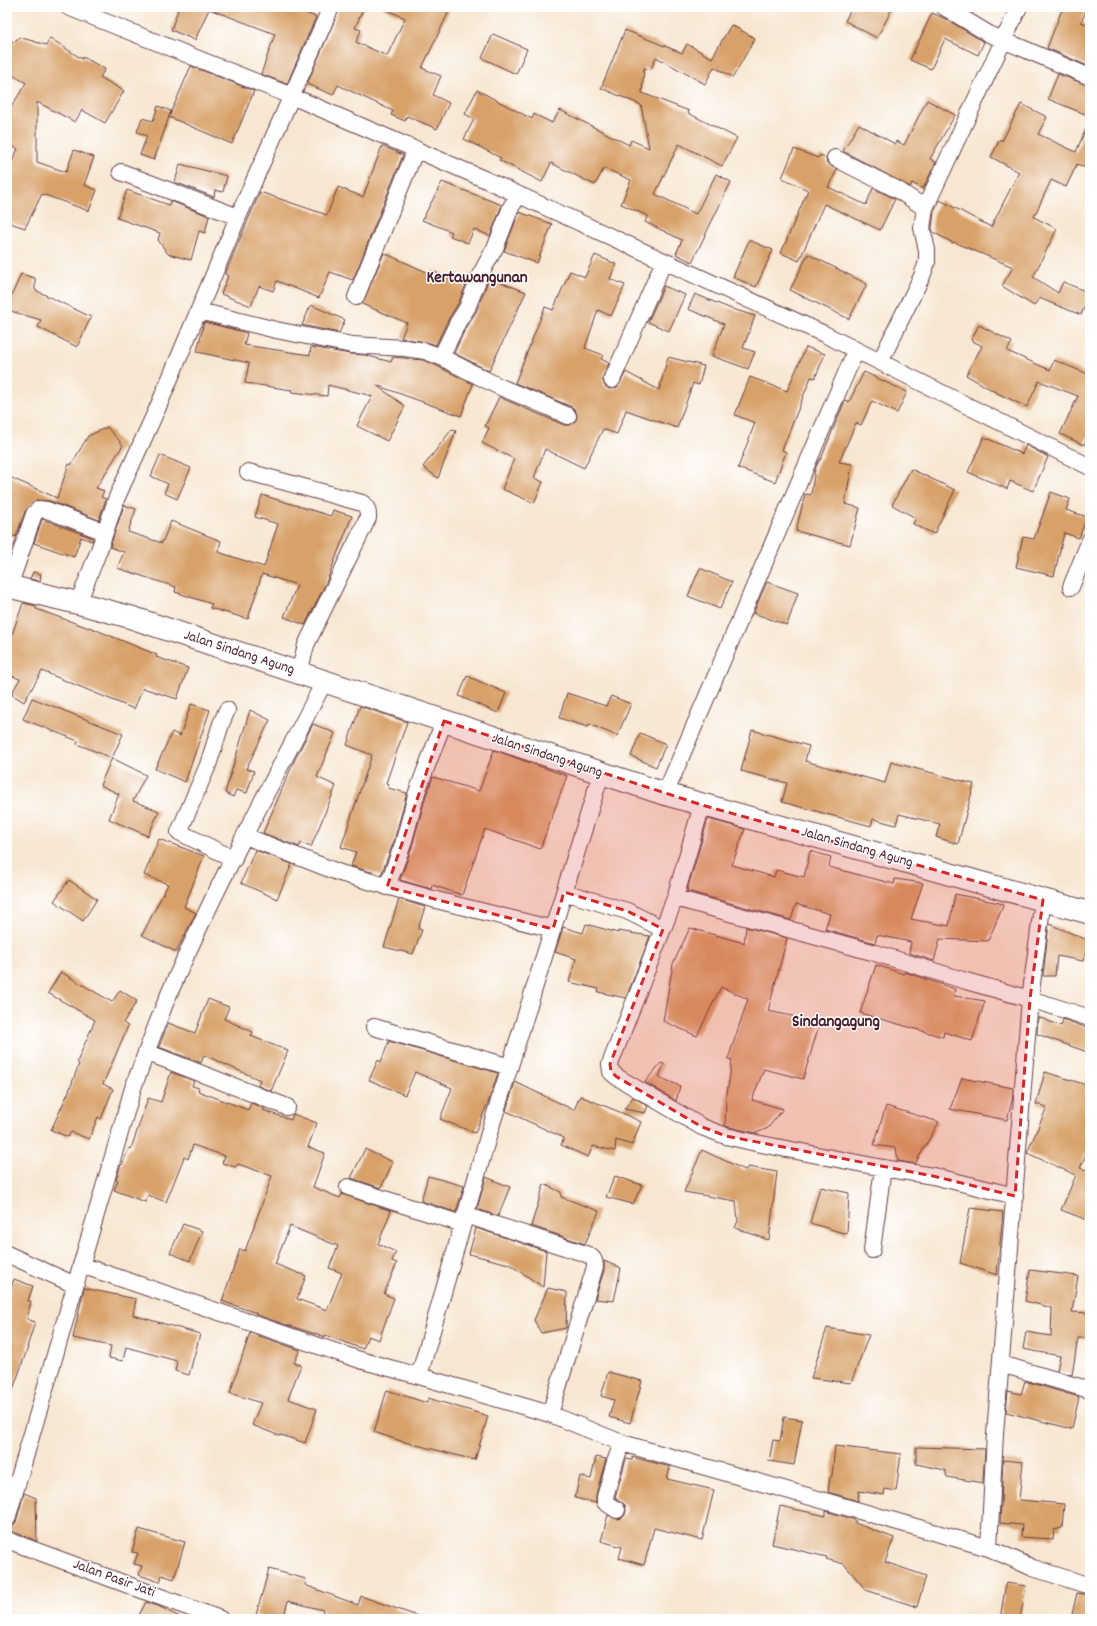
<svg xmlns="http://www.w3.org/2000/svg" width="1097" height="1626" font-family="Dekko,sans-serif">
	<rect width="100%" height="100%" fill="#fff"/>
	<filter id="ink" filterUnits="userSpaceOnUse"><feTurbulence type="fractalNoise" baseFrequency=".025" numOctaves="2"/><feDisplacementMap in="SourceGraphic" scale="8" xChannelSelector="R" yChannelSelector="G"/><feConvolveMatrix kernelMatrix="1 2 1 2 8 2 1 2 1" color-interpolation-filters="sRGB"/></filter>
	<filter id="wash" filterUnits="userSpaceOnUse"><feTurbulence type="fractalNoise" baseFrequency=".012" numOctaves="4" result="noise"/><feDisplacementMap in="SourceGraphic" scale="16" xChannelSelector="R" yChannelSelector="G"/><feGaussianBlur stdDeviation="0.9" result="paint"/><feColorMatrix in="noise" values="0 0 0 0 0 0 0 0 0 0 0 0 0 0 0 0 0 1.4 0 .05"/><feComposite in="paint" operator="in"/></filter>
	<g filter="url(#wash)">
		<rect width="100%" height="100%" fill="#f7e7d2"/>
		<g id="blocks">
			<path fill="#d8a169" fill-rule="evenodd" d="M179,7H290L316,17L287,84L261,74L275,34L209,9L195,40L171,30Z
				M340,7H364L355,28L361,30L356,42L387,56L405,18L380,7H451L422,68L441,76L433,95L449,103L437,129L407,116L405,121L391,115L393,111L338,85L333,95L307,84Z
				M852,7H893L877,38L845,21Z
				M1063,7H1088L1081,22L1090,26V67L1047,48Z
				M932,13L948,20L984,42L978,55L945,39L931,69L910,60Z
				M731,25L755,38L733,77L714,67L705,84L656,57L651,69L644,68L642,93L689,111L688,113L737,138L722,166L679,144L655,194L696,214L716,174L731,182L692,262L676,254L682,240L645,222L648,216L621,204L631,180L604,168L595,185L551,163L542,182L499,160L501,158L464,139L474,119L465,114L477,90L532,119L534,114L552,123L560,110L629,145L631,140L649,148L641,105L601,88L625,30L682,53L687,44L712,58Z
				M493,34L527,49L516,74L482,58Z
				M19,37L46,45L50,38L82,59L83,57L105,69L100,77L124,91L105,123L82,110L75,122L37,102V162L66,172L74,150L94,157L84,185L97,190L89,211L42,194L25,228L7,222V170L18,149L7,144V114L26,83L7,72V39L14,42Z
				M191,66L254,91L232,144L169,117Z
				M1058,74L1090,86V116L1048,99Z
				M927,100L955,115L930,159L936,162L923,189L912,183L910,187L843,151L859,124L895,144L896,141L904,145Z
				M1021,104L1047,117L1038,134L1076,152L1090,119V169L1077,164L1066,187L1051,180L1034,217L1057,229L1033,277L1058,293L1063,282L1090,293L1081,315L1039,298L1034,306L1002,286L1013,267L954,242L953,243L933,232L932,228L934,212L940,200L991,227L1019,172L991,157L1000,139L1002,141Z
				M158,106L171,111L154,160L140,155L147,136L137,132L142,118L153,121Z
				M382,146L403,155L353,280L330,272L319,298L277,281L273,291L259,286L251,306L221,294L228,276L225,274L260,192L327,215L338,187L363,197Z
				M794,149L818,158L820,155L826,158L827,163L837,170L828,187L866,205L873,188L895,199L880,230L824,204L799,261L781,253L808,190L782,178Z
				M180,164L227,176L223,192L215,190L214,197L175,182Z
				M442,182L502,205L490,236L474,229L468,243L450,236L452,232L422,220Z
				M127,190L169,205L170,201L209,216L205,233L199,231L191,260L168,254L158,240L160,233L117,218Z
				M519,212L552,224L537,263L504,251Z
				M749,240L773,250L756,287L733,277Z
				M384,253L431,274L432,271L466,285L458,304L449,318L436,345L426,342L401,338L407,323L362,304Z
				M808,254L867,284L849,319L790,290Z
				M595,255L616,264L610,279L625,285L611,316L598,310L585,348L603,355L601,359L609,363L603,377V381L605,386L609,389L617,388L626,372L659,390L668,357L704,366L699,385L693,383L677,428L626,410L617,434L603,429L584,468L545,449L534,478L543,482L534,503L502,489L514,459L482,443L489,428L485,426L499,397L564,425H569L576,420L577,415L575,410L572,407L515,383L545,307L553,310L570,271L585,277Z
				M21,274L35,278V290L91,317L77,347L38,327L41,320L7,310V306Z
				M489,278L526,292L489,371L454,353L466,327L476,312Z
				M664,286L685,295L669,331L648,322Z
				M695,294L729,308L755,316L743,348L755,352L748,369L712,356L724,324L688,309Z
				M311,305L345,320L339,333L302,325Z
				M204,322L247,333L244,345L310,355L311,347L350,354L365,355L391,362L393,357L423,360L437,366L473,384L461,416L376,385L405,406L387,441L357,426L372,396L328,385L327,396L291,392L292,390L245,383L249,363L197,352Z
				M979,325L1012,342L1007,351L1050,370L1054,360L1088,374L1090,370V432L1084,445L1060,434L1078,396L1039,381L1027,407L997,393L966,375L982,346L971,340Z
				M806,347L825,354L815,378L811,377L782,450L786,452L775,482L738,468L755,423L735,415L750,377L787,391Z
				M864,372L907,392L897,413L872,401L861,425L856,423L839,462L852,464L845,504L860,508L850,545L796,531L805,494L811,495L815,469L820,459H821L845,400L849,402Z
				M107,427L123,445L96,488L104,491L101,497L106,499L99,520L50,501L36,500L25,511L16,537L7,534V476L57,498L69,464L71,465L88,436Z
				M452,429L456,431L438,478L423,467Z
				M984,437L1022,454L1026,445L1048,457L1033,491L1010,481L1007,489L968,472Z
				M160,455L191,468L177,499L164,493L168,484L151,476Z
				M911,469L955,490L934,534L913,524L916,518L892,505Z
				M1051,492L1070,499L1066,510L1087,517L1079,538L1064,533L1054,576L1016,567L1023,537L1034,539Z
				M262,495L331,516L333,510L352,516L325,585L305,625L284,617L297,585L262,574L248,619L210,608L212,604L175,592L176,587L117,568L124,552L110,547L124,505L136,509L128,532L162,543L171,521L221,541L218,552L264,567L278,524L255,517Z
				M42,519L93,538L92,541L81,537L74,557L34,543Z
				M700,568L732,582L720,609L688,596Z
				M33,572L41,574L40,581L30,579Z
				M767,582L798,593L787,625L753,613Z
				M23,603L36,606V609L89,628V627L157,655L156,657L188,668L177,699L143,688L134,709L42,671L24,702L11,694L20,679L7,674V649Z
				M467,676L506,693L498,713L459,696Z
				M567,693L606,706L611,696L631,704L617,736L589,724L588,727L559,718Z
				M32,698L123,734L112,758L77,744L78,741L23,719Z
				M191,704L210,710L185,782L155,769L172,732L180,736Z
				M360,706L407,722L386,783L389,784L388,788L407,793L394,841L381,875L351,866L356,852L341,847L372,755L347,745Z
				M250,710L270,720L246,769L254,771L247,793L236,790L233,797L225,793Z
				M313,724L335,733L317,777L336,786L311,847L301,843L299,847L263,833L295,759Z
				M752,730L809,746L805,761L885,783L891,762L974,784L958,844L936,837L940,824L899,814L896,825L873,819L871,826L782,802L787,783L741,771Z
				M640,733L666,744L656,767L631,756Z
				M494,750L567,776L540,849L485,829L462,895L432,885L431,889L400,880L412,847L426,795L433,777L479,791Z
				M112,758L146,775L133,801L159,811L148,836L109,819L119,794L100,785Z
				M708,819L745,829L732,865L774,877L776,870L804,877L810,851L831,857L829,867L894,884L895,879L923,883L911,919L949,926L955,894L1004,904L988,941L940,939L934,961L909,953L911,942L877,935L875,943L825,929L830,914L796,904L791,920L687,891Z
				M159,839L204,856L184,907L196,913L176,952L142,935L168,884L144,875Z
				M255,850L292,864L277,899L241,883Z
				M69,880L97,899L83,921L54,901Z
				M399,899L425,907L418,929L422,930L413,954L384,947Z
				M586,924L618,933V931L650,936L626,998L598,992L599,989L569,982L576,959L555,952L563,927L583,933Z
				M1049,924L1090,941L1083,961L1057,956L1055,976H1043Z
				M746,927L787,938L768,1011L820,1022L803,1079L764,1069L752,1100L783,1109L768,1128L756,1133L725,1126L726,1100L732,1060L728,1059L748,999L721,987L697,1036L663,1021L673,964L690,928L744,943Z
				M876,965L904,974L905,972L955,989L954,996L985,1001L972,1041L944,1032L943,1037L860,1013Z
				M61,972L112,1002L120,990L137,1001L123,1023L128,1026L103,1084L113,1089L101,1119L98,1117L89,1139L71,1132L68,1137L51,1130L69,1091L79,1064L77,1062L95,1020L48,993Z
				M208,999L229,1007L224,1019L253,1032L251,1036L288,1051L271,1091L258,1086L260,1080L204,1055L201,1063L159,1047L168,1023L195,1033Z
				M1038,1017L1061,1026L1063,1019L1090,1029V1053L1037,1034Z
				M389,1041L498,1073L488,1103L475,1133L440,1119L452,1088L415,1072L405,1095L369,1080L378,1060L381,1062Z
				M661,1063L664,1064L659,1077L680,1086L676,1101L645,1082Z
				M171,1072L194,1081L192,1086L199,1088L198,1091L248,1110L251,1103L264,1108L263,1110L291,1120L293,1114L317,1123L308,1147L325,1153L313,1187L340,1198L342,1194L391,1211L378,1244L396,1252L392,1261L397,1263L384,1294L394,1298L379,1340L368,1336L363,1349L325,1335V1337L315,1333V1334L256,1315V1313L222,1301L240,1249L245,1251L272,1176L238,1164L235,1167L222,1163L225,1156L193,1145L188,1159L184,1157L166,1202L148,1195L145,1202L114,1190L118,1181L116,1180L121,1164L122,1165L129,1148L131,1149L148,1098L161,1102ZM290,1226L338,1246L329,1268L342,1273L327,1310L297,1299L306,1276L275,1264Z
				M1045,1072L1090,1086V1146L1080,1168L1090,1171V1221L1061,1210L1076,1175L1027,1153L1047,1107L1036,1104Z
				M962,1078L1013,1088L1012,1101L1007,1120L950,1109Z
				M515,1082L574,1110L580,1096L627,1115L641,1122L632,1145L616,1140L615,1151L593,1146L588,1157L561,1145L564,1138L506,1111Z
				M633,1097L648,1106L645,1113L624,1109Z
				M886,1106L939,1122L915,1164L898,1161L896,1148L874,1145Z
				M365,1149L393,1162L381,1188L351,1178Z
				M702,1150L745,1170L748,1167L777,1172L769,1240L735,1228L738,1221L736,1201L684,1192Z
				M428,1176L464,1186L456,1212L421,1201Z
				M615,1176L642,1185L633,1204L606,1197Z
				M486,1177L510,1187L498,1216L477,1209Z
				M544,1184L561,1192V1197L599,1211L585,1244L531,1226Z
				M820,1187L849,1193L847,1234L810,1223Z
				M970,1208L1003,1212L997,1275L960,1263Z
				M183,1224L202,1231L190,1261L170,1253Z
				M476,1228L546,1251L543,1287L509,1264L469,1254Z
				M604,1261L621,1268L614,1301L595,1299L604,1270Z
				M1030,1270L1078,1276L1072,1312L1090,1313V1338H1078L1072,1375L1057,1371L1060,1356L1023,1349L1026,1332L1051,1336L1052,1308L1025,1301Z
				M14,1279L33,1286L28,1301H31L27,1319L35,1322L27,1347H28L9,1401L7,1400V1300Z
				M84,1288L136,1299L133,1315L200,1334L189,1375L175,1371L177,1361L126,1347L123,1361L109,1358L111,1346L73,1338Z
				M548,1288L567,1292L566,1328L541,1333L534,1320Z
				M827,1328L869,1335L851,1383L811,1378Z
				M250,1333L300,1350L294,1363L301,1365L288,1399L317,1409L305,1443L281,1435L280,1436L252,1425L261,1403L230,1393Z
				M608,1372L642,1381L630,1423L609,1417L614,1400L601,1396Z
				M1025,1381L1079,1397L1072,1429L1006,1412L1008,1391L1021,1394Z
				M387,1390L427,1403L428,1398L488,1416L475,1460L401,1441L374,1432Z
				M784,1417L802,1420L794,1465L769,1461L773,1440L780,1441Z
				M835,1446L901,1454L896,1491L885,1489L884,1495L859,1491L858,1501L828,1492L830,1478L832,1476Z
				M916,1447L985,1449L983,1483L947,1477L945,1470L916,1464Z
				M596,1457L606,1459L596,1495V1503L575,1498L580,1476L591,1479Z
				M633,1457L670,1467L667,1479L714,1490L702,1540L654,1528L644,1565L619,1558L622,1547L601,1541L608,1515L617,1519L622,1518L625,1515L626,1510L625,1505L615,1497L626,1459L632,1460Z
				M1003,1460L1023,1462L1019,1500L1064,1504L1062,1528L1054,1530L1053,1539L1021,1537L1022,1525L1000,1523Z
				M24,1493L36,1498L37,1541L9,1530L16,1522Z
				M780,1506L826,1516V1511L855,1520V1523L894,1538L885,1562L926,1576L917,1607L866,1590L844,1564L826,1559L827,1557L772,1544Z
				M139,1529L185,1542L174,1579L162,1575L160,1582L139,1575L142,1566L134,1564L138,1553L132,1552Z
				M269,1569L306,1579L305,1585L358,1605L361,1596L420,1617V1619H320L323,1610L288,1601L283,1619H272L256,1615Z
				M1006,1583L1026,1586L1020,1619H1000Z
				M1077,1593L1090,1595V1619H1071Z
				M146,1602L158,1606L184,1619H137Z"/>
		</g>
	</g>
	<g filter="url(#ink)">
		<use href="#blocks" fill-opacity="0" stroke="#643d44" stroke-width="1"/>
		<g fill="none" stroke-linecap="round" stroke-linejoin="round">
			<g stroke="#643d44" stroke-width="18">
				<path id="minor" d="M68,7L289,95L484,179L824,334L1090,467
					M944,7L989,34L1090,77
					M835,158L898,190L925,208
					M121,172L238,217
					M356,297L416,149
					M199,311L276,330L352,345L405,348L425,351L441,357L498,386L546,406L568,416
					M441,357L458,322L467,308L480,275L496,246L511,207L519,195
					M880,362L922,276L927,262V250L922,228L925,208L1019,7
					M612,380L664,261
					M248,472L362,503C368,508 368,511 368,518L306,645L299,673
					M9,587L34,514L39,509L47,510L105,532
					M1071,587L1090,540
					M78,603L99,550L117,497L158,407L238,217L331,7
					M227,710L221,724L208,765L179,832L234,859
					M665,794L856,350
					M702,805L675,898L610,1064L611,1072L617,1077L702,1127L726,1136L756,1143L883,1168L933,1176L1015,1196
					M245,836L340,873L440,901L553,929
					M387,887L403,844L417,792L444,721
					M564,892L627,911L663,929
					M675,898L872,952L966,981L1030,999L1090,1018
					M1043,900L1030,999L995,1434L989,1548L1033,1568L1090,1586
					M374,1027L510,1067
					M146,1052L287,1107
					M348,1187L462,1224
					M465,1215L586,1254C593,1257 595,1260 595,1267L550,1414
					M872,1250L883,1168
					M7,1254L75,1285
					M81,1265L360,1360L419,1376L490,1130L601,774
					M1001,1364L1090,1390
					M419,1376L550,1414L622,1443L989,1548
					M617,1510L605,1502V1497L615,1462L622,1443
					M7,1519L133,1088C145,1056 156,1025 169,994C215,888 271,785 324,682
					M7,1540L220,1619"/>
			</g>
			<g stroke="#643d44" stroke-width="24">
				<path id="primary" d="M7,586L78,603L130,617L665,794L978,882L1090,913"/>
			</g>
			<use href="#minor" stroke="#fff" stroke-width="16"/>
			<use href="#primary" stroke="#fff" stroke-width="22"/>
		</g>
	</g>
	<path fill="#d62828" fill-opacity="0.2" stroke="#d62828" stroke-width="3" stroke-dasharray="8 5" stroke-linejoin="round" d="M444,721L702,805L1043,900L1030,999L1015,1196L933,1176L726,1136L702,1127L617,1077L611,1072L610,1064L663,929L627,911L564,892L553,929L387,887Z"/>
	<g text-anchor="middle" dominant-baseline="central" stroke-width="3" stroke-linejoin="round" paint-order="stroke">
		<g font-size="15" fill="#4a1f2b" stroke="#fff">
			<text transform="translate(239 653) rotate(18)">Jalan Sindang Agung</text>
			<text transform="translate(547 756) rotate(18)">Jalan Sindang Agung</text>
			<text transform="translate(857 848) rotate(16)">Jalan Sindang Agung</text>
			<text transform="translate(114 1579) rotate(20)">Jalan Pasir Jati</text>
		</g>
		<g font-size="17" font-weight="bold" fill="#4a1f2b" stroke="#fff">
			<text x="477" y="279">Kertawangunan</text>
			<text x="836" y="1023">Sindangagung</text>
		</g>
	</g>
	<rect width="1097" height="1626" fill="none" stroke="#fff" stroke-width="24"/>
</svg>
